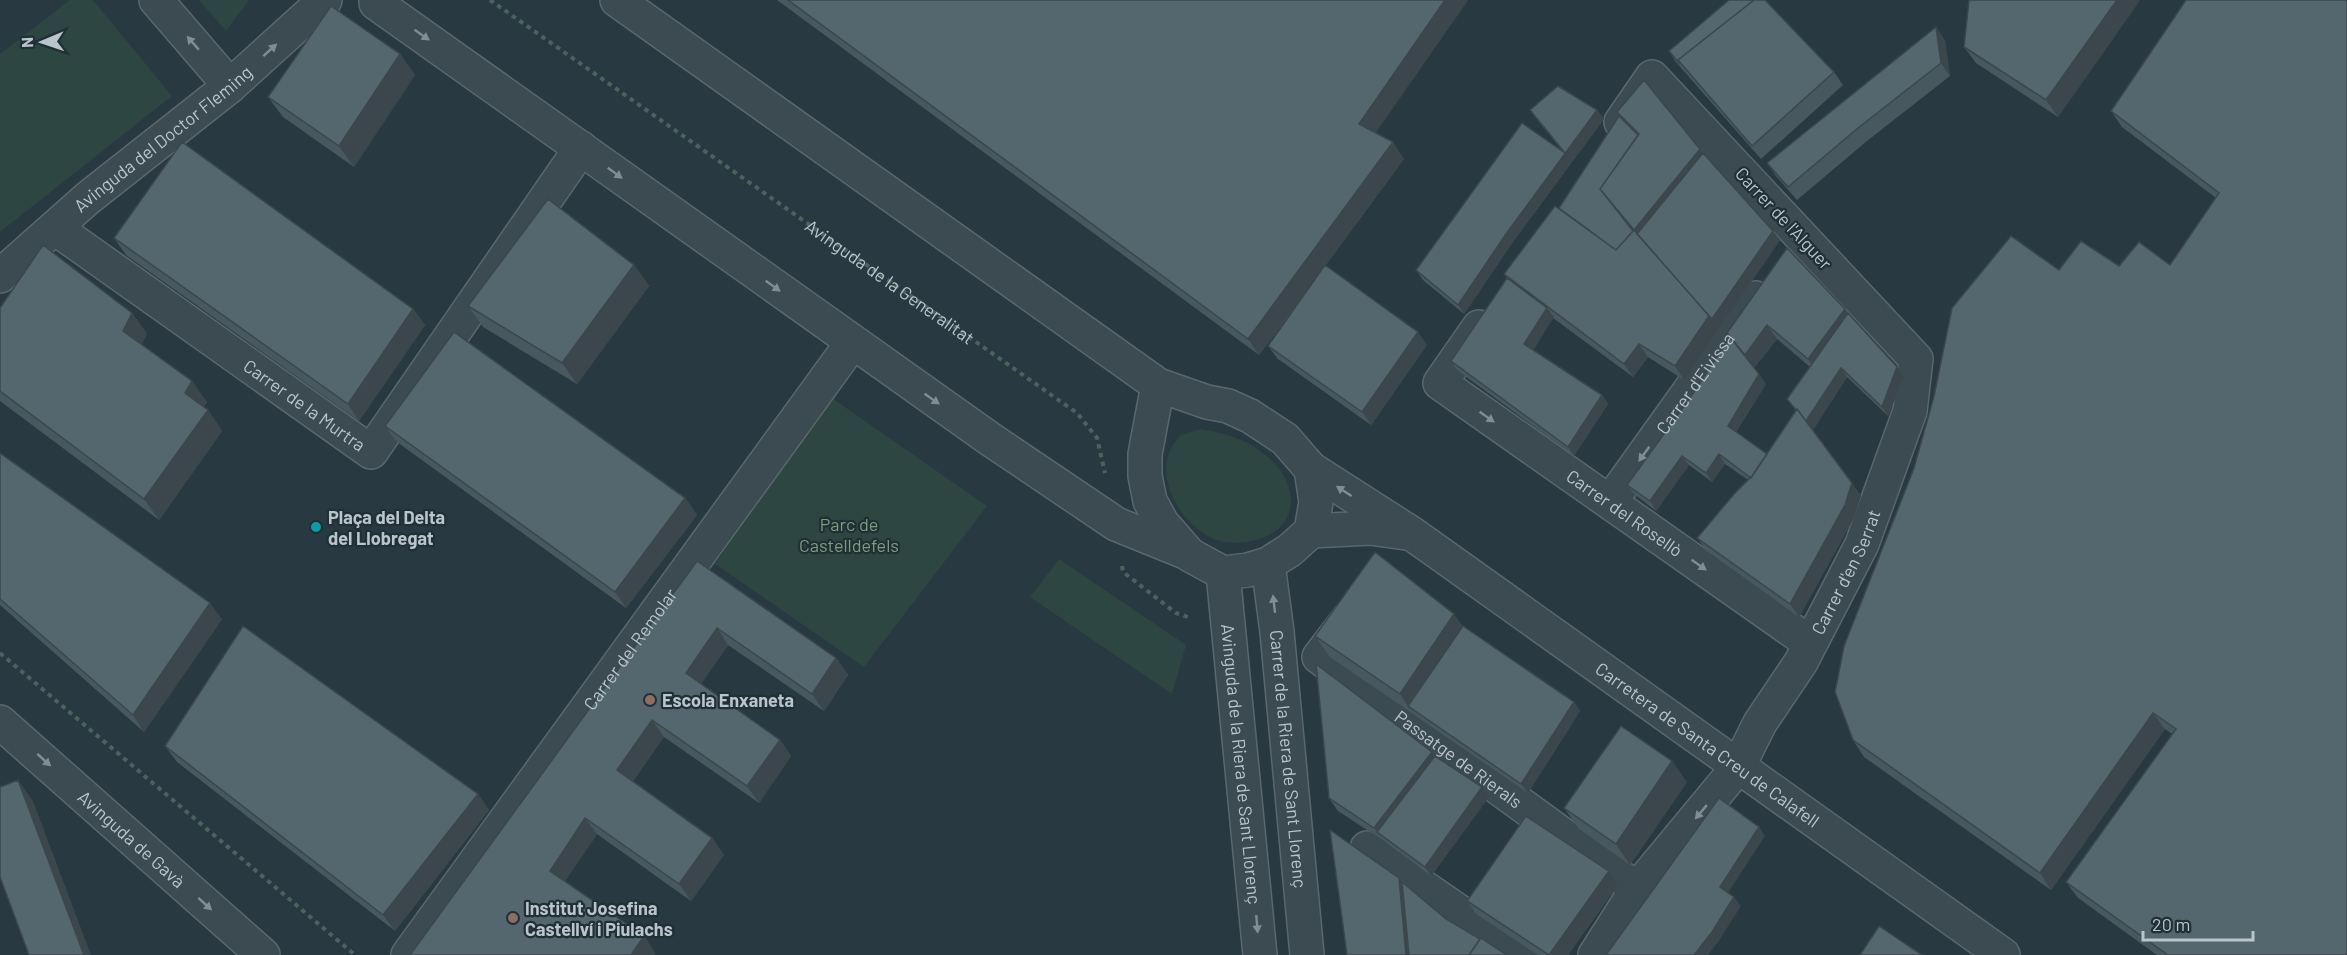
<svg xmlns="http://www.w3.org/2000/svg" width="2347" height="955" font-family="Barlow,sans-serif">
	<rect width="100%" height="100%" fill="#283941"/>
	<path fill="#2d4641" d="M70,0H93L172,96L0,232V54Z
		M199,0H249L226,31Z
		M832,398L987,506L864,667L715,564Z
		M1201,429C1225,433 1245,439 1264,454C1294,475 1305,520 1265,537C1250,543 1227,546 1212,538C1182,523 1160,488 1168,456C1170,450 1175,440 1180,436C1185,433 1195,431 1201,429Z
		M1059,559L1186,645L1172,694L1030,597Z"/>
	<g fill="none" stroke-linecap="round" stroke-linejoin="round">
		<g stroke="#5a676e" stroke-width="36">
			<g id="minor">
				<path d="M156,0L230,86"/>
				<path d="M376,0V3L990,439L1116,524L1185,552"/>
				<path d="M617,0L1158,385L1207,402L1228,406L1250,416L1285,439L1311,469L1316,502L1311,531L1290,550L1268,564L1248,570L1223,573L1190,555L1162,523L1150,501L1145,476V454L1158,385"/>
				<path id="s2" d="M55,228L371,452L581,148"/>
				<path id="s3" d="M0,276L88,198L230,86L325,0"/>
				<path id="s4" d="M1479,327L1440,383L1810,643"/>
				<path id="s5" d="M1311,469L1411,533L2003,955"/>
				<path id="s6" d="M1610,502L1756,298"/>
				<path d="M1311,531L1370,528L1406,533"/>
				<path id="s7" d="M1268,564L1277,632L1307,955"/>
				<path id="s8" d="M1223,573L1260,955"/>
				<path id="s9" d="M1349,618L1319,657L1637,889"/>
				<path id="s10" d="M0,722L263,955"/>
				<path d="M1367,848L1522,955"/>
				<path id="s11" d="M408,955L852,343"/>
				<path id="s12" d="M1595,955L1637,889L1738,767L1760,723L1801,662L1862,544L1910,411L1916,359L1652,77L1621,122"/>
			</g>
		</g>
		<g stroke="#4d625f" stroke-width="4" stroke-dasharray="4.5 4.5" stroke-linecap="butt">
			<path id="s1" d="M490,0L1077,413L1097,438L1105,473"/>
			<path d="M1122,566L1123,572L1176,613L1191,618"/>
			<path d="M0,653L355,955"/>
		</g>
		<use href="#minor" stroke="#3c4a51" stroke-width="33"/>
	</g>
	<path fill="#48585f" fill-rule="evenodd" d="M777,0H1468L1375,133L1404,159L1325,266L1427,345L1371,425L1278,359L1268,346L1311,286L1259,355Z
		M2140,0L2058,117L1976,63L1964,47Z
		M2347,0V955H2157L2078,898L2066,882L2172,734L2165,729L2051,890L1864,757L1853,740L2059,270L2119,266L2170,265L2216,198L2122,127L2111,111Z
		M1936,27L1945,41L1950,76L1867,141L1797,200L1776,176L1767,163Z
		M1669,51L1834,72L1843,85L1761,159L1675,61Z
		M400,54L415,75L354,167L283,117L268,97Z
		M1530,110H1597L1604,119L1512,243L1464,314L1423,280L1416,270L1563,152Z
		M1617,112L1703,153L1780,240L1684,380L1648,357L1633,377L1553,318L1533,350L1602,395L1608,404L1574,456L1457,370L1451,361L1507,278L1504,274L1559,208L1619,116Z
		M114,238L413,309L425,325L359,421L126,255Z
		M634,265L649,286L577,384L483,327L468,306Z
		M0,308L132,313L147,334L141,345L207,402L204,407L208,410L222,431L159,520L0,401Z
		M1845,309L1897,367L1904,376L1888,416L1847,377L1813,430L1861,496L1854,518L1799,617L1707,551L1697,538L1748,480L1725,464L1712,482L1689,465L1656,511L1634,494L1627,485L1690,398L1730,337L1727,333ZM1777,339L1810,367L1787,399L1796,411L1767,454L1736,432L1766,384L1754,368Z
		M385,426L685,498L697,515L626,608L397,442Z
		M0,453L222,619L144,732L0,605Z
		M697,561L836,658L848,675L824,711L728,645L701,684L780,740L791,756L759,803L664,737L633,781L712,838L724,855L691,901L597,834L565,881L644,936L655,953L410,955Z
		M1463,626L1574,702L1580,711L1528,793L1330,657L1315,636Z
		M165,746L478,794L489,810L395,931L177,762Z
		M1432,752L1435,756L1489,797L1431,876L1384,841L1338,811L1329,798Z
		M1687,782L1630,865L1579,829L1564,808Z
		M1609,871L1618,885L1568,955H1538L1476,914L1467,901Z"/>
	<path fill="#3b474d" d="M1445,0H1468L1370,141L1359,124Z
		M2117,0H2140L2058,117L2046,100Z
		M1936,27L1945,41L1950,76L1941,63Z
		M400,54L415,75L354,167L339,146Z
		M1597,110L1604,119L1512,243L1464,314L1458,305L1506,234Z
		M1393,142L1404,159L1259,355L1248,339Z
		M1700,149L1709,162L1643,243L1634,230Z
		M1773,231L1780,240L1684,380L1675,366L1709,316Z
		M634,265L649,286L577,384L562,363Z
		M1547,308L1554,317L1531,354L1524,344Z
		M413,309L425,325L359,421L348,404Z
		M1845,309L1855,322L1817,373L1808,359Z
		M132,313L147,334L137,352L123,331Z
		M1767,325L1777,339L1754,368L1745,355Z
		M1418,332L1427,345L1371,425L1362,412Z
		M1639,344L1648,357L1633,377L1624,364Z
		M1897,367L1904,376L1888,416L1882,407Z
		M1841,368L1847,377L1813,430L1806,421Z
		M1759,374L1766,384L1734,435L1728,426Z
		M192,381L207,402L200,414L185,393Z
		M1602,395L1608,404L1574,456L1568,447Z
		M208,410L222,431L159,520L144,499Z
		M1719,454L1725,464L1712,482L1706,473Z
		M1682,456L1689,465L1656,511L1650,501Z
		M1852,483L1861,496L1854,518L1799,617L1790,604Z
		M685,498L697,515L626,608L615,592Z
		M210,603L222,619L144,732L133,715Z
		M1454,614L1469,635L1408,706L1400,694Z
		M717,628L728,645L697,690L686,673Z
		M836,658L848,675L824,711L812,694Z
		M1574,702L1580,711L1528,793L1521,784Z
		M2153,713L2165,729L2051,890L2040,873Z
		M652,720L664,737L629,786L617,770Z
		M780,740L791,756L759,803L747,786Z
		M1432,752L1441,765L1377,832L1374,828Z
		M1672,761L1687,782L1630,865L1616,844Z
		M18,780L33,801L91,955H84Z
		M1482,787L1489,797L1431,876L1425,867Z
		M478,794L489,810L395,931L383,915Z
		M585,818L597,834L561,887L550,871Z
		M1759,827L1765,836L1726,896L1720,887Z
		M712,838L724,855L691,901L679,884Z
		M1609,871L1618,885L1568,955H1549Z
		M1399,878L1408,891L1414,955H1406Z
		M1734,897L1741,906L1718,942L1708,955H1694Z
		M644,936L655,953L654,955H631Z"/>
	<path fill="#54666e" stroke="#3b474d" stroke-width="1.5" d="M788,0H1445L1359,124L1393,142L1248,339Z
		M1729,0H1754L1678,60L1680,64L1669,51Z
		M1754,0H1765L1834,72L1752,146L1678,60Z
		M1969,0H2117L2046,100L1964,47Z
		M2186,0H2347V955H2168L2066,882L2176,729L2153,713L2040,873L1853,740L1835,692L1844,646L1914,468L1934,396L1952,308L2011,236L2059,270L2081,241L2119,266L2139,242L2170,265L2219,193L2111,111Z
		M331,6L400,54L339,146L268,97Z
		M1936,27L1941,63L1858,128L1788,187L1767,163Z
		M1644,80L1700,149L1634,230L1600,189L1639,134L1617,112Z
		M1558,86L1597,110L1506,234L1458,305L1416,270L1522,123L1565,153L1530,110Z
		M1619,116L1638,135L1600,189L1633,231L1616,250L1559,208Z
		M182,142L413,309L348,404L114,238Z
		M1703,153L1773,231L1712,319L1637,234Z
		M548,199L634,265L562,363L468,306Z
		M1555,206L1616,250L1634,230L1709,316L1675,366L1639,344L1624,364L1504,274Z
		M43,245L132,313L123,331L192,381L185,393L208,410L144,499L0,391V308Z
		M1787,248L1845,309L1808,359L1767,325L1745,355L1727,333Z
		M1325,265L1418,332L1362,412L1268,346Z
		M1507,278L1547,308L1524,344L1602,395L1568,447L1451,361Z
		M1848,313L1897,367L1882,407L1841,368L1806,421L1797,409L1796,410L1787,399Z
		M454,332L685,498L615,592L385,426Z
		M1730,337L1759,374L1728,426L1767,454L1751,478L1719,454L1706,473L1682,456L1650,501L1627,485L1690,398Z
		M1797,409L1852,483L1845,505L1790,604L1697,538L1735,493L1752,476Z
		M0,453L210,603L133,715L0,599Z
		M1375,552L1454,614L1400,694L1315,636Z
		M697,561L836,658L812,694L717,628L686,673L780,740L747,786L652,720L617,770L712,838L679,884L585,818L550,871L644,936L631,955H410Z
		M243,626L478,794L383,915L165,746Z
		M1463,626L1574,702L1521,784L1408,706Z
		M1316,664L1432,752L1374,828L1329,798Z
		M1621,726L1672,761L1616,844L1564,808Z
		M1435,756L1482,787L1425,867L1377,832Z
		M18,780L84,955H29L0,877V787Z
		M1719,798L1759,827L1720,887L1734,897L1712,932L1694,955H1606Z
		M1526,816L1609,871L1549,955L1467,901Z
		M1330,830L1399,878L1406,955H1347Z
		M1402,882L1446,919L1480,939L1469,955H1409Z
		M1879,926L1922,955H1860Z
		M1481,938L1507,955H1469Z"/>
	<defs><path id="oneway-solid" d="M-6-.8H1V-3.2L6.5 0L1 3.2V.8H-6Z" transform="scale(1.5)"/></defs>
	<g fill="#818d94">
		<use href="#oneway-solid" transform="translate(422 35) rotate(35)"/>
		<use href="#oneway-solid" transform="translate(193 43) rotate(-131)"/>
		<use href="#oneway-solid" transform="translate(270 50) rotate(-42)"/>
		<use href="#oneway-solid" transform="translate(615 173) rotate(36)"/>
		<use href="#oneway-solid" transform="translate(773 286) rotate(36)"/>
		<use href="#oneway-solid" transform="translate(932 399) rotate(35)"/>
		<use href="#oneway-solid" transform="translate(1487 417) rotate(35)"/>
		<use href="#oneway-solid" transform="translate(1644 454) rotate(126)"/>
		<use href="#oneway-solid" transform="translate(1344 491) rotate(-147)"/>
		<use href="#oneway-solid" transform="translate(1699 565) rotate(35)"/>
		<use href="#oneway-solid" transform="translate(1274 604) rotate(-97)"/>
		<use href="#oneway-solid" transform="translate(44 760) rotate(42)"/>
		<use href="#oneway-solid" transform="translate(1701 812) rotate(130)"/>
		<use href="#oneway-solid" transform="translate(205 904) rotate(42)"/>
		<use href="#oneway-solid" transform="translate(1257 924) rotate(85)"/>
	</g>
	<circle fill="#0f9aa8" stroke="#212f36" stroke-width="2" cx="316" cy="527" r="6"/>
	<g fill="#8d6e63" stroke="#212f36" stroke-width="2">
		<circle cx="650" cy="700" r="6"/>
		<circle cx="513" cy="918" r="6"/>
	</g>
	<g text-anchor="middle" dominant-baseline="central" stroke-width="4.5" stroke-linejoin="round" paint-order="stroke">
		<g font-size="18" fill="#b9c4cb" stroke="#212f36">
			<text stroke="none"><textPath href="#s3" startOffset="213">Avinguda del Doctor Fleming</textPath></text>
			<text transform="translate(1784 218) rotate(47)">Carrer de l'Alguer</text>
			<text stroke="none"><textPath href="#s1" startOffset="489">Avinguda de la Generalitat</textPath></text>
			<text stroke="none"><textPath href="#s6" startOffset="146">Carrer d'Eivissa</textPath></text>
			<text stroke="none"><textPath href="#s2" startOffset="306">Carrer de la Murtra</textPath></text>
			<text stroke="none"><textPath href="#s4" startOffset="294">Carrer del Rosellò</textPath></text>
			<text stroke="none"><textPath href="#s12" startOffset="460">Carrer d'en Serrat</textPath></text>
			<text stroke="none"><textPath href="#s11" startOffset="378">Carrer del Remolar</textPath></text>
			<text stroke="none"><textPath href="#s5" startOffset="483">Carretera de Santa Creu de Calafell</textPath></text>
			<text stroke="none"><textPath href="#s7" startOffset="196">Carrer de la Riera de Sant Llorenç</textPath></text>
			<text stroke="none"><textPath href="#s9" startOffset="222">Passatge de Rierals</textPath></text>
			<text stroke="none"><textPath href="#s8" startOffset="192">Avinguda de la Riera de Sant Llorenç</textPath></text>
			<text stroke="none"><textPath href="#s10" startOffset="176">Avinguda de Gavà</textPath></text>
		</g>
		<g font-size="18" font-weight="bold" fill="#b9c4cb" stroke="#212f36" text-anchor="start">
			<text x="328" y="517">Plaça del Delta<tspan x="328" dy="21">del Llobregat</tspan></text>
			<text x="662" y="700">Escola Enxaneta</text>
			<text x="525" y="908">Institut Josefina<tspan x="525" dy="21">Castellví i Piulachs</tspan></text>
		</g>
		<g font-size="18" fill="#799f79" stroke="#212f36">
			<text x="849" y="524">Parc de<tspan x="849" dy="21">Castelldefels</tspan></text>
		</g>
	</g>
	<g transform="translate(42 42) rotate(268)" stroke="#212f36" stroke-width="4.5" paint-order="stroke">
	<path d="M0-4.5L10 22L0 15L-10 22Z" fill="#b9c4cb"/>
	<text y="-9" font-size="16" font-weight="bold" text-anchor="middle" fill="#b9c4cb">N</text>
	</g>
	<path d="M2143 931v9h110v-9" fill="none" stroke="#b9c4cb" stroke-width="3"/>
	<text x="2152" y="931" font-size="18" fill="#b9c4cb" stroke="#212f36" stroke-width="4.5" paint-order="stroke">20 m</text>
</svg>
